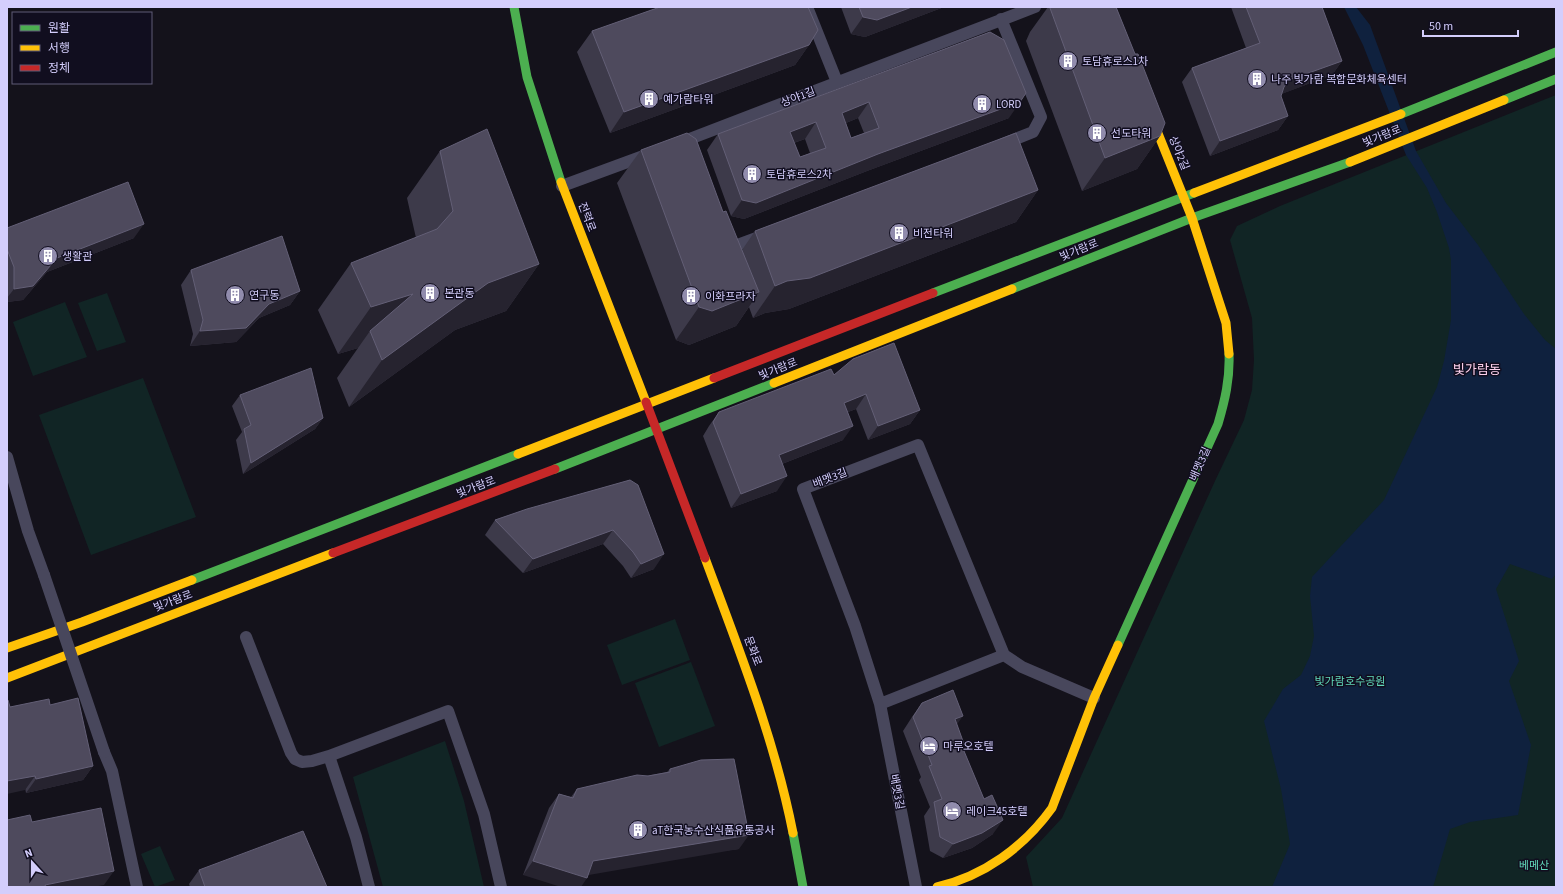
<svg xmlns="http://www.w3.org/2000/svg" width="1563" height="894" font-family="'Source Sans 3','Noto Sans KR',sans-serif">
	<rect width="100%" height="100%" fill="#14121b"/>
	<path fill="#112525" d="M1556,95V887H1033L1026,857L1062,818L1215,481L1244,420L1252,390L1254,360L1252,318L1230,240L1237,226L1280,206Z
		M107,293L126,342L97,351L78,303Z
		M65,302L87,357L33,376L13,322Z
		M143,378L196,517L91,555L39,415Z
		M675,619L690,660L622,685L607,645Z
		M691,662L715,726L659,747L635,683Z
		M445,741L464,801L484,887H383L353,777Z
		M160,846L175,880L155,887L141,854Z"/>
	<path fill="#0f213e" d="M1344,7H1356L1370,25L1416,151L1446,203L1478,245L1524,314L1545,340L1556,349V574L1552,579L1510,564L1496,589L1519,661L1509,681L1531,745L1518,815L1470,822L1450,829L1433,887H1272L1290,844L1281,789L1264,721L1283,689L1301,675L1310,656L1314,636L1310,596L1312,577L1384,500L1437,387L1444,361L1451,320V260L1449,248L1437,212L1427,188L1406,155L1363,45Z"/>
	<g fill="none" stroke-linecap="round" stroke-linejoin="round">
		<path stroke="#48475c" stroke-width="12" d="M807,7L837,82
			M1001,19L1041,117L1033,132L1003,144
			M679,143L1035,7
			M562,186L649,154
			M725,247L729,248L764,235
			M7,457L28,531L44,575
			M246,637L291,753L295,759L302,762L312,761L329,756L448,711L484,814L501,887
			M880,704L1004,655
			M104,752L112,771L137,887
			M329,756L356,837L369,887
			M916,887L880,704L855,626L803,489L918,445L1004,655L1022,667L1094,698"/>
		<path stroke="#4caf50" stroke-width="9" d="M514,7L527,77L561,182
			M1504,100L1556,79
			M1401,114L1556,52
			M1012,289L1192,218L1350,162
			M933,293L1194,193
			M555,469L774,383
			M192,580L518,454
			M1118,645L1218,424C1225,400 1230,379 1229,354
			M793,833L803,887"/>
		<path stroke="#ffc107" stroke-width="9" d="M1151,116L1192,218L1226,323L1229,354
			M1350,162L1504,100
			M561,182L646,402
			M1194,193L1401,114
			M774,383L1012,289
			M518,454L714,378
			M705,558C739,650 774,737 793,833
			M7,648L82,622L192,580
			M7,678L333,553
			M937,887C984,876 1024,847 1052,808L1094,698L1118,645"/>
		<path stroke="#c62828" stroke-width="9" d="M714,378L933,293
			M646,402L705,558
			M333,553L555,469"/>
		<path stroke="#48475c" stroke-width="12" d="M44,575L104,752"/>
	</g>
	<path fill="#3d3a4a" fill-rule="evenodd" d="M841,7H944L865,37L851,34Z
		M1048,7H1116L1160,136L1137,169L1082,191L1026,41L1030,32Z
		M1231,7H1322L1342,61L1332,75L1281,94V96L1288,116L1278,130L1210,156L1182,82L1192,68L1246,48Z
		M592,31L809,45L795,65L610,133L577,52Z
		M990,32L1009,118L867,171L744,219L731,216L707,150L718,134ZM858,118L864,133L851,138L846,123ZM805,139L810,153L800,157L794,143Z
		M641,150L723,212L742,250L755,231L1038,190L1016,222L789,309L765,313L753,318L749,307L736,326L689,345L676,340L617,183Z
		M440,151L539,264L506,311L455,330L349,407L337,378L358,348L338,354L318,310L351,263L416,238L407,198Z
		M7,228L134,238L47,272L23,300L7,302Z
		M191,270L300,291L290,305L259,318L236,342L190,346L193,334L181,285Z
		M834,375L920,410L910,424L868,440L856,409L848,412L843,440L782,464L777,491L731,508L703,436L709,426L719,412Z
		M240,395L323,418L315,429L243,474L236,440L242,432L232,406Z
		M630,480L654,569L631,578L623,566L603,544L523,573L485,535L495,520Z
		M922,703L957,725L964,744L962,746L964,751L993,834L972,848L943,858L930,851L924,816L930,807L919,780L921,777L903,731L912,717Z
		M50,705L93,766L83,780L26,793L10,707Z
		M670,769L739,849L523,875L549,808L559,794L571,797L577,789L667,772Z
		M199,870L327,887H190L189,884Z"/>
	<path fill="#26232f" d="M912,7H944L865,37L851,34L863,17Z
		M809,45L795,65L610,133L624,112Z
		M1342,61L1332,75L1279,95L1284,87L1289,80Z
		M869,102L858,118L831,129L842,113Z
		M1020,102L1009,118L867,171L744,219L731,216L742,200L878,154Z
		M1288,116L1278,130L1210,156L1220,141Z
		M816,122L805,139L778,148L790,132Z
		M1160,136L1137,169L1082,191L1105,158Z
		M1038,190L1016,222L789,309L765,313L753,318L775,286L787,281Z
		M144,224L134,238L47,272L23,300L7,302V298L14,289L57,258Z
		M539,264L506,311L455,330L349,407L382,360L488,283Z
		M300,291L290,305L259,318L236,342L190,346L200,331Z
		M759,292L736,326L689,345L676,340L699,307Z
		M413,294L370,331L358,348L338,354L371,307Z
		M866,394L856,409L834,417L844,403Z
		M920,410L910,424L868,440L878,426Z
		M323,418L315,429L243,474L251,463Z
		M853,426L843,440L769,469L779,455Z
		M787,476L777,491L731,508L741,494Z
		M613,530L603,544L523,573L533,559Z
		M664,554L654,569L631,578L641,564Z
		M963,716L953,730L955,719Z
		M93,766L83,780L26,793L36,779Z
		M35,776L25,790L7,794V781Z
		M1003,820L993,834L972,848L943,858L953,844Z
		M749,835L739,849L583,876L593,861Z
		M533,861L587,878L581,887H561L523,875Z
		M114,871L104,885L93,887H44L45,885Z"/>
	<path fill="#4e4a5d" stroke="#635f76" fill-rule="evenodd" d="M660,7H808L818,30L809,45L624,112L592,31Z
		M859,7H912L877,20L863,17Z
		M1050,7H1116L1135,54H1138L1165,123L1160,136L1105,158L1050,8Z
		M1246,7H1322L1342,61L1289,80L1284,87L1281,96L1288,116L1220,141L1192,68L1260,43Z
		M990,32L1004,40L1026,93L1020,102L878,154L756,203L742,200L718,134ZM869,102L879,128L851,138L842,113ZM816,122L826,148L800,157L790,132Z
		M487,129L539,264L488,283L382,360L370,331L413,294L371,307L351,263L437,229L453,211L440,151Z
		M687,133L696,139L723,212L726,211L759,292L712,311L699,307L641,150Z
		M1016,133L1038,190L810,278L787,281L775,286L755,231Z
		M128,182L144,224L57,258L33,286L14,289V267L7,249V228Z
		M282,236L300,291L269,304L246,328L200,331L203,320L191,270Z
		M894,343L920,410L878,426L866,394L844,403L853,426L779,455L787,476L741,494L713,422L719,412L831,369L834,375L853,359Z
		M311,368L323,418L251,463L244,429L251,425L240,395Z
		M630,480L638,485L664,554L641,564L633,552L613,530L533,559L495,520L527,509Z
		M953,690L963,716L955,719L964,744L962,745L964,751L984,799L992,795L1003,820L982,833L953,844L940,837L934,802L942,799L929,766L932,765L913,717L922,703Z
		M78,698L93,766L36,779L35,776L7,781V700H8L10,707L49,699L50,705Z
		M734,759L749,835L593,861L587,878L533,861L559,794L573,798L577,789L637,775L648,776L670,772V769L701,760Z
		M101,808L114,871L45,885L46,887H7V820L30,815L32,822Z
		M303,831L327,887H205L199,870Z"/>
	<defs>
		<g id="building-disc" transform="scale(1)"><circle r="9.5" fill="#918cad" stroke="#110e1f"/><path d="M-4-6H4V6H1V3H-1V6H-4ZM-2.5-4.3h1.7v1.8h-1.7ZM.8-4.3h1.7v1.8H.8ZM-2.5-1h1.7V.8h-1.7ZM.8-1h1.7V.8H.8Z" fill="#fff"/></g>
		<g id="hotel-disc" transform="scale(1)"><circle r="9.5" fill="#918cad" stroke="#110e1f"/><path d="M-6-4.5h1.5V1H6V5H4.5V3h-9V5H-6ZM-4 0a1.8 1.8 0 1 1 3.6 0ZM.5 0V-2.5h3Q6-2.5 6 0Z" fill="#fff"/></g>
	</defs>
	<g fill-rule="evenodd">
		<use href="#building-disc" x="1068" y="61"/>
		<use href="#building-disc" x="1257" y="79"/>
		<use href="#building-disc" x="649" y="99"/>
		<use href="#building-disc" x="982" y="104"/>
		<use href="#building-disc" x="1097" y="133"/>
		<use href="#building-disc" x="752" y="174"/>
		<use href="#building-disc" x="899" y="233"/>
		<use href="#building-disc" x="48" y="256"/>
		<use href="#building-disc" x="430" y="293"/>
		<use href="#building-disc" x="235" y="295"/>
		<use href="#building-disc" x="691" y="296"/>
		<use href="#hotel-disc" x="929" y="746"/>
		<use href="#hotel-disc" x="952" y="811"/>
		<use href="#building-disc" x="638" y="830"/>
	</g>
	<g text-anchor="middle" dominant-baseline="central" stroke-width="3" stroke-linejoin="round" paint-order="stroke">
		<g font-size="11" fill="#d4cefc" stroke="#110e1f" text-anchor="start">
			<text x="1082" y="61">토담휴로스1차</text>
			<text x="1271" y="79">나주 빛가람 복합문화체육센터</text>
			<text x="663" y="99">예가람타워</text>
			<text x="996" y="104">LORD</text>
			<text x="1111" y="133">선도타워</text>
			<text x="766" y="174">토담휴로스2차</text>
			<text x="913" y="233">비전타워</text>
			<text x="62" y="256">생활관</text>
			<text x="444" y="293">본관동</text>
			<text x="249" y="295">연구동</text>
			<text x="705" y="296">이화프라자</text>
			<text x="943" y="746">마루오호텔</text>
			<text x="966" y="811">레이크45호텔</text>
			<text x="652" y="830">aT한국농수산식품유통공사</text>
		</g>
		<g font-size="11" fill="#d4cefc" stroke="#110e1f">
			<text transform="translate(798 97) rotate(-21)">상야1길</text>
			<text transform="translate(1382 136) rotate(-22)">빛가람로</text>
			<text transform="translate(1179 153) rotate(68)">상야2길</text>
			<text transform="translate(587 217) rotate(69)">전력로</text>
			<text transform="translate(1079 250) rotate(-22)">빛가람로</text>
			<text transform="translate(778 369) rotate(-22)">빛가람로</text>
			<text transform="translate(1200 464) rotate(-66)">배멧3길</text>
			<text transform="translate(830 478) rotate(-21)">배멧3길</text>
			<text transform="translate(476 487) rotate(-21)">빛가람로</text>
			<text transform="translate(173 601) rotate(-21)">빛가람로</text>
			<text transform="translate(753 651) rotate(69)">문화로</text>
			<text transform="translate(897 792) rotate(79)">배멧3길</text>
		</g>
		<g font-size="11" fill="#60d7b9" stroke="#110e1f">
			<text x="1350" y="681">빛가람호수공원</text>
			<text x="1534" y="865">베메산</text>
		</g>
		<g font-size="13" fill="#fcd0ec" stroke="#110e1f">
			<text x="1477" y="370">빛가람동</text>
		</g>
	</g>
	<rect width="1563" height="894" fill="none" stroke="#d4cefc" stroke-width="16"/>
	<rect x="12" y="12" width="140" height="72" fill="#110e1f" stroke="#5f5b77"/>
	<rect x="20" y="25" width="20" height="6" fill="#4caf50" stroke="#5f5b77"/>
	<text x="48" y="32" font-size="12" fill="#d4cefc">원활</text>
	<rect x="20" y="45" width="20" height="6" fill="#ffc107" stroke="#5f5b77"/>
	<text x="48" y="52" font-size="12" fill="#d4cefc">서행</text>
	<rect x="20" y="65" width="20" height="6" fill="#c62828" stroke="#5f5b77"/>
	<text x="48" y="72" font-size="12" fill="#d4cefc">정체</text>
	<g transform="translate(32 862) rotate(339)" stroke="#110e1f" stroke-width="3" paint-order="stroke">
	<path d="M0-3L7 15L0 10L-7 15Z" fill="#d4cefc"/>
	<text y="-6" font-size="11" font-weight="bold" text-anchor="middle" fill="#d4cefc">N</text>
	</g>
	<path d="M1423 30v6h95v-6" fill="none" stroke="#d4cefc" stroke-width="2"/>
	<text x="1429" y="30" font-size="12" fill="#d4cefc" stroke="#110e1f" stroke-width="3" paint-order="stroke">50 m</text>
</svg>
